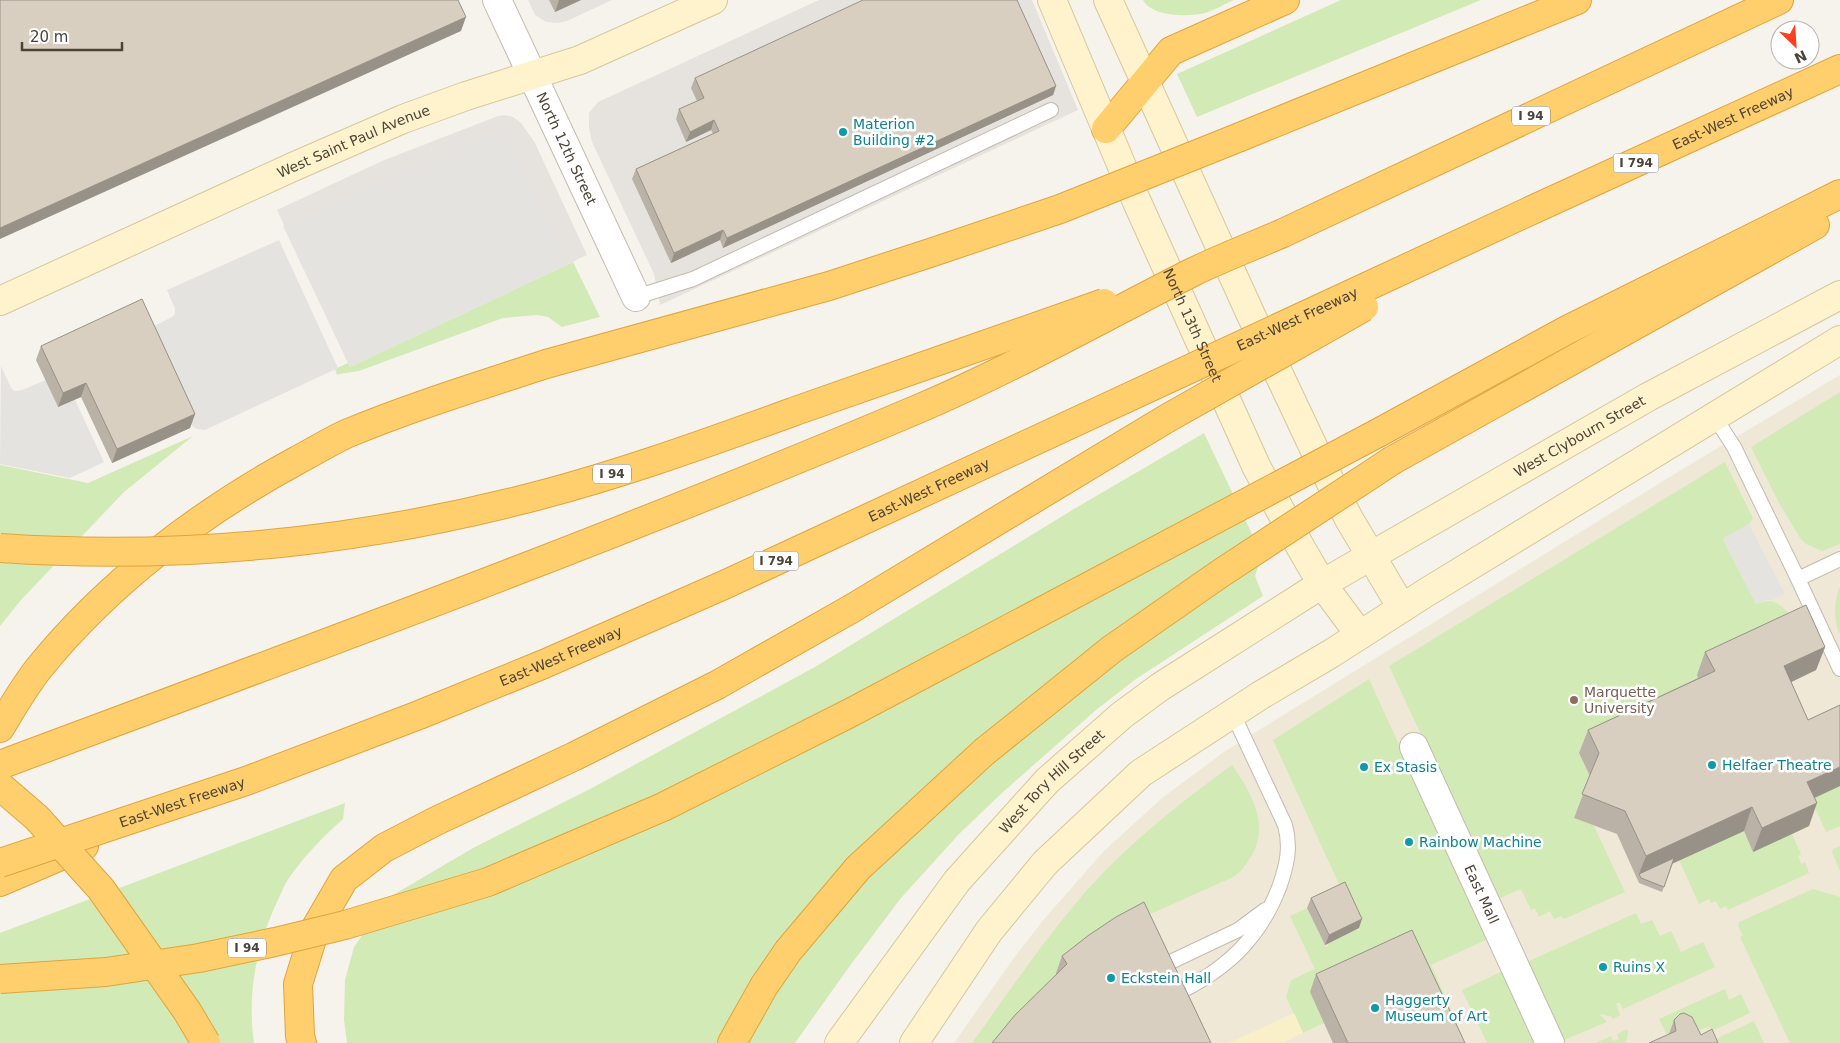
<svg xmlns="http://www.w3.org/2000/svg" width="1840" height="1043" font-family="'DejaVu Sans',sans-serif">
	<rect width="100%" height="100%" fill="#f6f3ec"/>
	<path fill="#e6e2dd" d="M528,0H612L567,21L558,23L546,22L535,15Z
		M819,0H1032L1078,110L660,305L654,274L592,142L589,128V113L598,102Z
		M505,115L513,117L521,123L535,143L587,255L350,367L277,210L382,161L498,116Z"/>
	<path fill="#efe8d6" d="M1840,375V1043H954L1016,955L1045,918L1104,851L1162,798L1224,752L1267,725L1686,467Z"/>
	<path fill="#d2eab5" d="M1143,0H1234C1225,4 1215,10 1205,13C1189,17 1152,17 1143,0Z
		M1341,0H1481L1197,117L1177,74Z
		M573,262L600,317L562,327L548,317L537,315L503,318L359,371C351,373 344,372 337,375L335,369L348,363L350,367Z
		M1840,392V544L1822,551L1806,544L1800,538L1778,501L1751,447Z
		M1204,433L1262,555L1255,576L1263,596L1136,679L1096,710L1003,792L959,834L901,898L849,967L795,1043H347L344,1020L345,980L354,947L388,898L473,848L590,789L815,667L1074,509Z
		M193,436L124,492L21,600L0,626V465L88,483Z
		M1725,462L1753,518L1749,524L1723,539L1756,604C1774,598 1776,602 1789,613L1697,675L1706,694L1590,776L1574,818L1594,826L1625,892L1564,919L1561,916L1554,919L1550,911L1539,917L1535,908L1531,910L1521,889L1498,899L1389,666Z
		M1840,586V635C1833,621 1834,600 1840,586Z
		M1369,679L1488,939L1431,965L1455,1019L1442,1025L1324,1023L1303,1033L1286,997L1291,980L1315,969L1290,916L1307,908L1326,947L1328,946L1327,944L1357,929L1358,931L1360,930L1273,740Z
		M1232,765C1250,791 1270,823 1252,855C1246,865 1241,873 1231,878L1137,920L1056,973L1060,982L1000,1043H972C1006,996 1039,947 1076,903C1121,849 1176,806 1232,765Z
		M1840,786V826L1826,832L1811,799Z
		M345,803L343,819C323,837 304,856 289,878C284,885 281,894 277,902C256,947 247,994 254,1043H0V933Z
		M1744,831L1753,851L1792,834L1801,854L1798,856L1801,864L1805,862L1809,873L1728,910L1726,906L1720,909L1716,901L1711,903L1709,899L1699,904L1679,860Z
		M1840,846V871L1832,852L1833,849Z
		M1813,889L1840,897V1043H1790L1740,937L1743,936L1738,926L1739,922Z
		M1636,913L1641,924L1652,920L1660,936L1671,931L1681,952L1703,942L1715,967L1623,1009L1620,1003H1616L1620,1015L1613,1019L1612,1017L1601,1014L1600,1015L1607,1022L1564,1040L1527,962Z
		M1503,971L1536,1043H1487L1462,990Z
		M1725,989L1729,1000L1741,994L1750,1013L1714,1030L1709,1027L1669,1039L1659,1019Z
		M1754,1021L1764,1043H1707Z
		M1627,1029L1628,1033L1626,1043H1596L1611,1036L1613,1041L1619,1039L1617,1034Z"/>
	<path fill="#f9efc9" d="M1294,1013L1303,1033L1282,1043H1229Z"/>
	<path fill="#e5e3e0" d="M502,127L567,265L350,367L283,226Z
		M279,240L338,368L205,430L197,429L192,426L148,329L172,317L175,314V309L167,290Z
		M1,366L11,388L14,391L22,390L46,380L58,407L75,400L104,462L70,478L0,464Z
		M1749,524L1785,594L1773,600H1768L1756,604L1723,538Z"/>
	<g fill="none" stroke-linecap="round" stroke-linejoin="round">
		<g stroke="#c2bbae" stroke-width="16">
			<path id="lane" d="M636,297L693,279L1051,110
				M1714,416L1734,447L1798,579L1840,559
				M1798,579L1840,669
				M1160,967L1238,930L1265,910
				M1173,995C1225,971 1260,939 1280,885C1287,865 1291,846 1285,825L1233,714"/>
		</g>
		<g stroke="#c2bbae" stroke-width="30">
			<g id="street">
				<path id="s1" d="M497,0L636,297"/>
				<path id="s2" d="M1414,747L1550,1043"/>
			</g>
		</g>
		<g stroke="#d6c79b" stroke-width="30">
			<g id="secondary">
				<path id="s3" d="M1052,0L1137,202L1257,468L1301,548L1322,584L1360,635"/>
				<path d="M1108,0L1251,315L1318,457L1349,519L1402,608"/>
				<path id="s4" d="M0,301L295,166L403,119L466,96L580,60L713,0"/>
				<path id="s5" d="M839,1043L957,881L1047,781L1122,715L1160,687L1322,584L1648,397L1840,295"/>
				<path d="M914,1043L989,931L1045,863L1141,773L1261,695L1332,653L1427,592L1840,340"/>
			</g>
		</g>
		<g stroke="#e0a43c" stroke-width="30">
			<g id="highway">
				<path d="M1106,129L1171,51L1285,0"/>
				<path d="M1240,137L1577,0"/>
				<path id="s6" d="M1532,210L1840,69"/>
				<path d="M1283,233L1779,0"/>
				<path d="M1378,433L1567,330L1840,194"/>
				<path d="M1393,460L1815,225"/>
				<path d="M0,728C12,708 24,687 39,668C108,583 200,513 296,461C313,452 329,442 346,434C411,407 479,386 546,364"/>
				<path d="M0,882L84,846"/>
				<path d="M302,1043L300,1036L298,984L315,929L344,879L384,848L436,821L575,756L717,685L851,609"/>
				<path d="M732,1043L764,986L788,951L858,868L984,752"/>
			</g>
		</g>
		<use href="#lane" stroke="#fff" stroke-width="14"/>
		<use href="#street" stroke="#fff" stroke-width="28"/>
		<use href="#secondary" stroke="#fff3cd" stroke-width="28"/>
		<use href="#highway" stroke="#ffcf6e" stroke-width="28"/>
		<g stroke="#e0a43c" stroke-width="30" stroke-linecap="butt">
			<g id="highway-bridge">
				<path d="M546,364L829,286L930,253L1060,209L1240,137"/>
				<path d="M0,548C173,560 349,543 517,501C614,477 707,443 801,409C902,374 1003,338 1104,303"/>
				<path d="M851,609L1166,419L1364,307"/>
				<path d="M984,752L1112,649L1221,573L1393,460"/>
				<path d="M0,765C308,650 616,537 918,409C1012,369 1102,318 1193,272C1222,258 1253,246 1283,233"/>
				<path d="M0,786L37,818L101,889L187,1011L206,1043"/>
				<path id="s7" d="M0,863L246,781L419,715L544,664L724,585L1532,210"/>
				<path d="M0,979L106,972L199,958L275,942L345,925L488,882L663,807L850,713L1378,433"/>
			</g>
		</g>
		<use href="#highway-bridge" stroke="#ffcf6e" stroke-width="28"/>
	</g>
	<path fill="#bab2a6" d="M549,0H581L555,12Z
		M695,78L1056,86L1053,95L723,248L720,240L671,263L632,179L636,169L713,134L711,130L686,142L676,119L679,109L697,101L691,88Z
		M41,346L195,414L190,428L112,463L81,397L58,407L36,360Z
		M1825,647L1816,670L1791,682L1808,720L1840,705V786L1815,798L1809,826L1753,852L1744,831L1673,863L1662,892L1639,883L1617,834L1574,818L1590,776L1579,753L1588,730L1698,678L1697,675L1705,652Z
		M1311,898L1359,928L1325,945L1307,908Z
		M1062,956L1211,1043L1056,974V973Z
		M1316,974L1465,1043H1333L1310,992Z
		M1674,1020L1701,1035L1669,1034Z"/>
	<path fill="#979187" d="M559,0H581L555,12Z
		M466,17L461,31L0,239V228Z
		M1056,86L1053,95L723,248L727,238Z
		M714,120L711,130L686,142L690,132Z
		M723,230L720,240L671,263L674,253Z
		M86,383L81,397L58,407L63,393Z
		M195,414L190,428L112,463L117,449Z
		M1825,647L1816,670L1775,690L1784,666Z
		M1840,767V786L1798,805L1807,782Z
		M1817,803L1809,826L1753,852L1762,828Z
		M1752,807L1744,831L1641,878L1639,874L1646,856Z
		M1362,919L1359,928L1325,945L1329,935Z"/>
	<path fill="#d8cfc1" stroke="#979187" d="M0,0H458L466,17L0,228Z
		M863,0H1017L1056,86L727,238L723,230L674,253L636,169L719,131L714,120L690,132L679,109L704,98L695,78Z
		M142,299L195,414L117,449L86,383L63,393L41,346Z
		M1806,605L1825,647L1784,666L1808,720L1840,705V767L1807,782L1817,803L1762,828L1752,807L1646,856L1625,811L1582,794L1599,753L1588,730L1715,671L1705,652Z
		M1674,858L1664,887L1641,878L1639,874Z
		M1345,882L1362,919L1329,935L1311,898Z
		M1144,902L1211,1043H992L1015,1015L1067,964L1062,956L1089,935L1116,917Z
		M1412,930L1465,1043H1348L1316,974Z
		M1684,1013L1692,1017L1701,1035L1712,1029L1718,1043H1649L1676,1031L1674,1020L1680,1014Z"/>
	<g fill="#0f9aa8" stroke="#fff" stroke-width="2">
		<circle cx="843" cy="132" r="5"/>
		<circle cx="1712" cy="765" r="5"/>
		<circle cx="1364" cy="767" r="5"/>
		<circle cx="1409" cy="842" r="5"/>
		<circle cx="1603" cy="967" r="5"/>
		<circle cx="1111" cy="978" r="5"/>
		<circle cx="1375" cy="1008" r="5"/>
	</g>
	<circle fill="#8d6e63" stroke="#fff" stroke-width="2" cx="1574" cy="700" r="5"/>
	<g text-anchor="middle" dominant-baseline="central" stroke-width="5" stroke-linejoin="round" paint-order="stroke">
		<g fill="#fff" stroke="#817c74" stroke-width="1">
			<rect x="1512" y="106.5" width="38" height="19" rx="4"/>
			<rect x="1613.5" y="153.5" width="45" height="19" rx="4"/>
			<rect x="593" y="464.5" width="38" height="19" rx="4"/>
			<rect x="753.5" y="551.5" width="45" height="19" rx="4"/>
			<rect x="228" y="938.5" width="38" height="19" rx="4"/>
		</g>
		<g font-size="12" font-weight="bold" fill="#4b4439">
			<text x="1531" y="116">I 94</text>
			<text x="1636" y="163">I 794</text>
			<text x="612" y="474">I 94</text>
			<text x="776" y="561">I 794</text>
			<text x="247" y="948">I 94</text>
		</g>
		<g font-size="14" fill="#4b4439" stroke="#fff">
			<text stroke="none"><textPath href="#s6" startOffset="221">East-West Freeway</textPath></text>
			<text stroke="none"><textPath href="#s4" startOffset="388">West Saint Paul Avenue</textPath></text>
			<text stroke="none"><textPath href="#s1" startOffset="164">North 12th Street</textPath></text>
			<text stroke="none"><textPath href="#s7" startOffset="1408">East-West Freeway</textPath></text>
			<text stroke="none"><textPath href="#s3" startOffset="354">North 13th Street</textPath></text>
			<text stroke="none"><textPath href="#s5" startOffset="971">West Clybourn Street</textPath></text>
			<text stroke="none"><textPath href="#s7" startOffset="1002">East-West Freeway</textPath></text>
			<text stroke="none"><textPath href="#s7" startOffset="598">East-West Freeway</textPath></text>
			<text stroke="none"><textPath href="#s5" startOffset="338">West Tory Hill Street</textPath></text>
			<text stroke="none"><textPath href="#s7" startOffset="192">East-West Freeway</textPath></text>
			<text stroke="none"><textPath href="#s2" startOffset="162">East Mall</textPath></text>
		</g>
		<g font-size="14" fill="#0d838f" stroke="#fff" text-anchor="start">
			<text x="853" y="124">Materion<tspan x="853" dy="16">Building #2</tspan></text>
			<text x="1722" y="765">Helfaer Theatre</text>
			<text x="1374" y="767">Ex Stasis</text>
			<text x="1419" y="842">Rainbow Machine</text>
			<text x="1613" y="967">Ruins X</text>
			<text x="1121" y="978">Eckstein Hall</text>
			<text x="1385" y="1000">Haggerty<tspan x="1385" dy="16">Museum of Art</tspan></text>
		</g>
		<g font-size="14" fill="#785e54" stroke="#fff" text-anchor="start">
			<text x="1584" y="692">Marquette<tspan x="1584" dy="16">University</tspan></text>
		</g>
	</g>
	<g transform="translate(1795 45) rotate(155)"><circle r="24" fill="#ffffff" stroke="#b7b4b0"/>
	<path d="M0-4L9 19L0 12L-9 19Z" fill="#fc3f1d"/>
	<text y="-8" font-size="14" font-weight="bold" text-anchor="middle" fill="#4b4439">N</text>
	</g>
	<path d="M22 42v8h100v-8" fill="none" stroke="#4b4439" stroke-width="2.5"/>
	<text x="30" y="42" font-size="15" fill="#4b4439" stroke="#ffffff" stroke-width="4" paint-order="stroke">20 m</text>
</svg>
